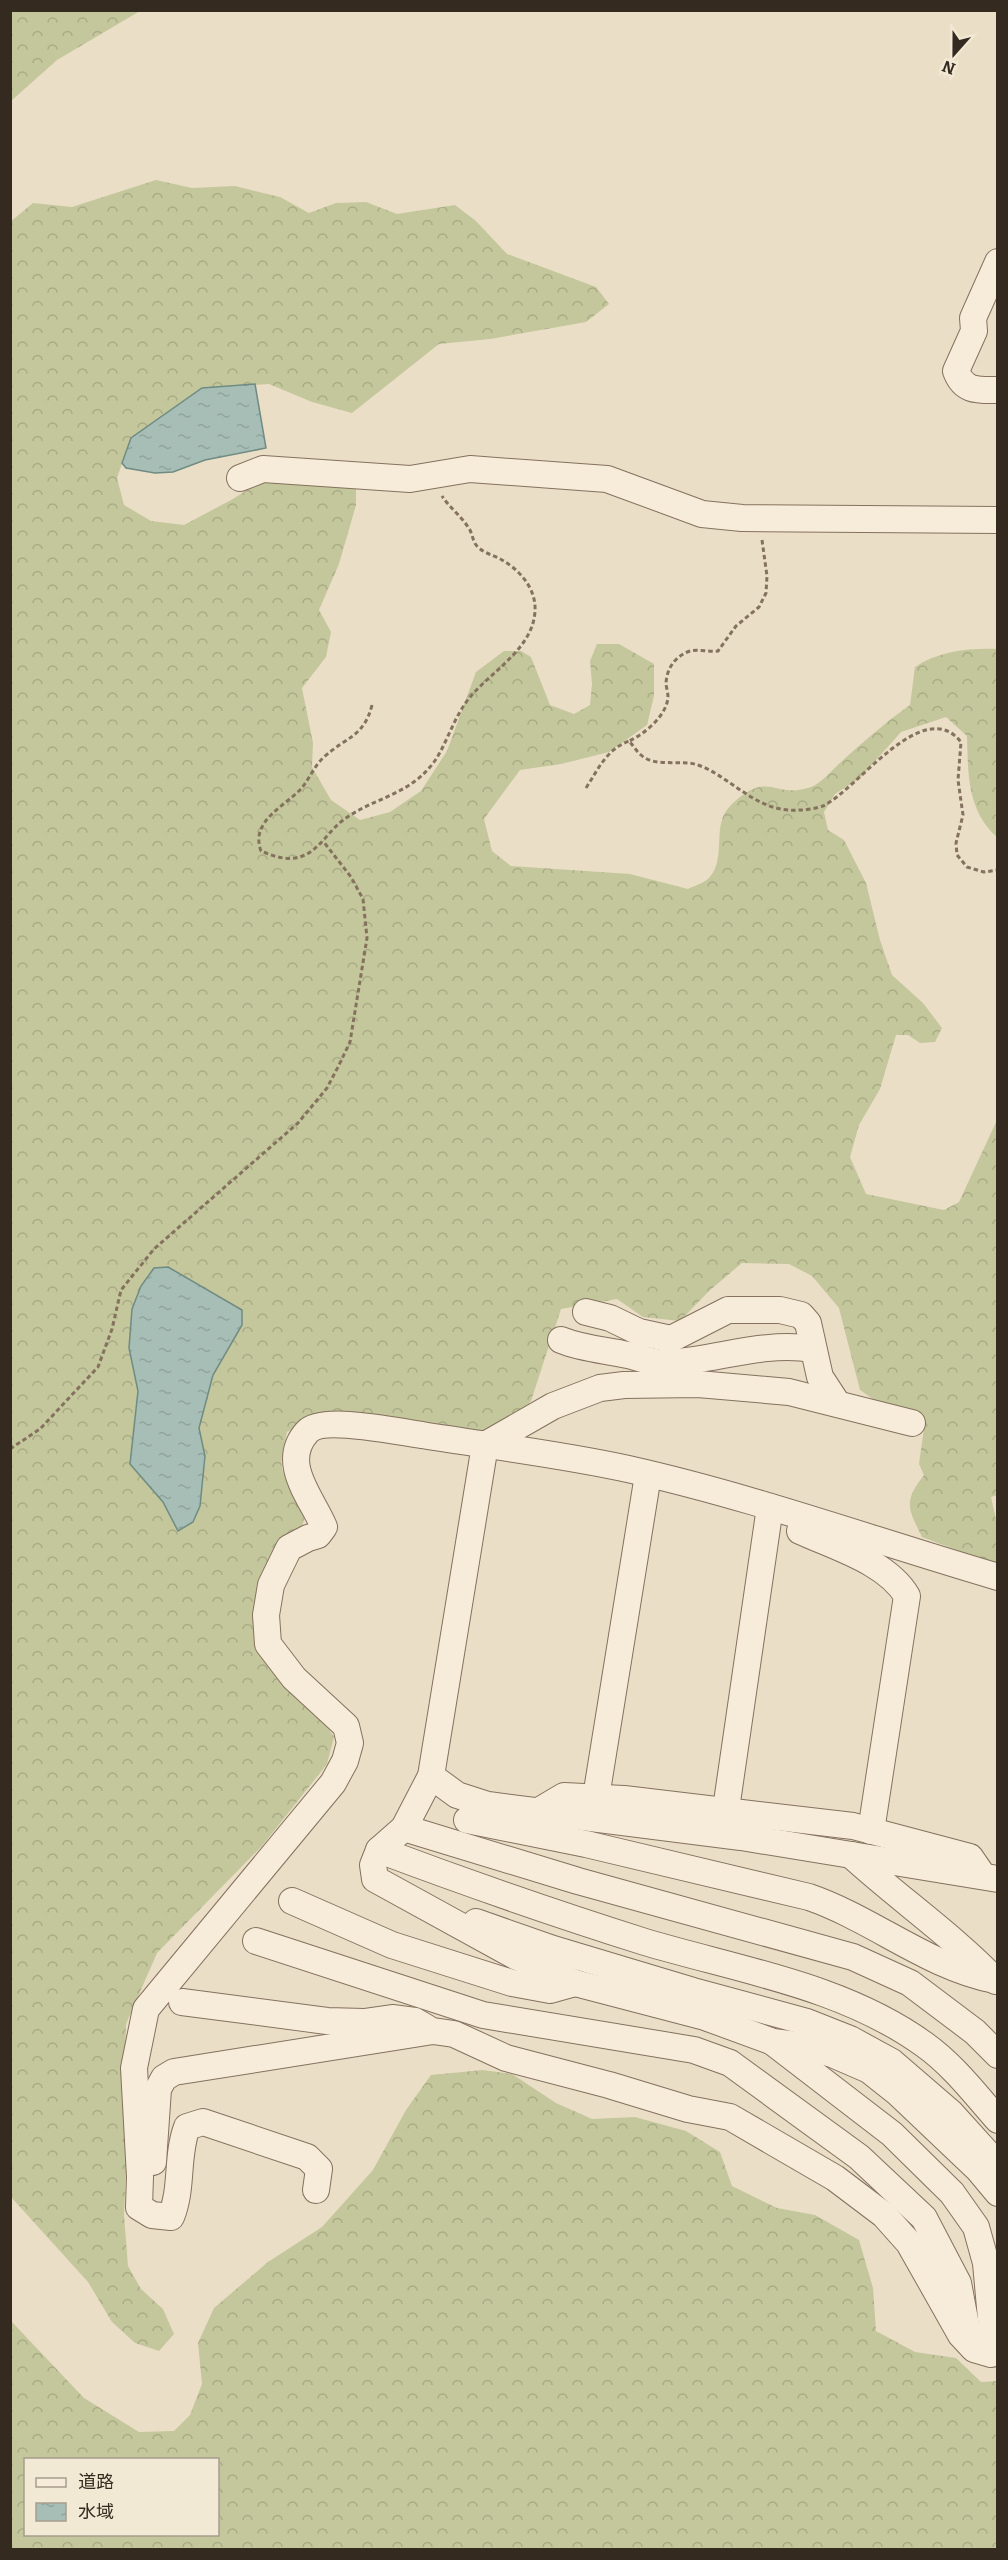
<svg xmlns="http://www.w3.org/2000/svg" width="1008" height="2560" font-family="Bitter,'Noto Sans JP',serif">
<style>
.forest{fill:url(#forest-crowns);fill-rule:evenodd}
.water{fill:url(#water-ripples);stroke:#6f8c83;stroke-width:1.5}
.lines{fill:none;stroke-linecap:round;stroke-linejoin:round}
.minor-casing{stroke:#84715e;stroke-width:28}
.path{stroke:#84715e;stroke-width:3;stroke-dasharray:4.5 3;stroke-linecap:butt}
.minor{stroke:#f6ecd9;stroke-width:26}
</style>
<defs>
<pattern id="forest-crowns" width="20" height="18" patternUnits="userSpaceOnUse" patternTransform="scale(1.5)"><rect width="20" height="18" fill="#c4c79b"/><path d="M2 6a3 3 0 1 1 6 0M12 15a3 3 0 1 1 6 0" fill="none" stroke="#a9ab85"/></pattern>
<pattern id="water-ripples" width="26" height="14" patternUnits="userSpaceOnUse" patternTransform="scale(1.5)"><rect width="26" height="14" fill="#a7beb7"/><path d="M2 4q2-2 4 0t4 0M15 11q2-2 4 0t4 0" fill="none" stroke="#90a39d"/></pattern>
</defs>
<rect width="100%" height="100%" fill="#eadec6"/>
<g class="forest">
<path d="M11,10h129v1l-83,49 -46,41z"/>
<path d="M156,180l36,8 43,-2 45,11 29,16 27,-10 30,-1 31,12 58,-9 21,16 31,33 89,33 13,17 -23,18 -96,17 -51,5 -87,69 -40,-11 -43,-18 -67,4 -71,50 -14,40 7,27 27,16 33,4 49,-26 47,-30 76,8v28l-17,59 -20,46 12,22 -5,25 -24,31 11,55 -1,24 19,33 29,20 30,-8 31,-21 26,-40 29,-79 28,-21h17l10,6 19,48 24,9 16,-9 2,-21 -2,-23 7,-17h22l35,20v32l-7,29 -38,27 -48,12 -41,6 -36,49 8,32 19,15 119,8 58,15c6,-3 16,-6 21,-11 19,-21 1,-53 22,-73 39,-37 42,-5 80,-18 11,-4 22,-18 31,-26 22,-20 44,-39 68,-56l5,-38c24,-16 54,-19 82,-18v188c-30,-26 -29,-64 -30,-101l-21,-19 -45,15 -41,46 -25,16 -11,18 4,18 16,10 22,43 14,57 12,35 31,28 19,25 -7,14 -15,1 -12,-8h-12l-16,54 -21,36 -9,32 16,37 78,16 15,-8 38,-82 1,375 -7,2 6,27v41l-75,-28c-14,-29 -19,-35 2,-62l-5,-11 5,-36 -15,-13 -26,-9 -23,-16 -21,-82 -27,-32 -23,-12 -47,-1 -33,28 -29,30 -37,-4 -26,-18 -56,10 -30,92 -18,22 -41,11 -149,-19 -36,17c-2,10 -7,26 -5,36 3,16 22,27 22,45 1,29 -23,38 -37,59 -15,22 -20,60 -5,82 21,30 53,50 72,83l-7,27 -65,82 -105,107 -31,71 -2,87 3,40 -3,64 4,51 13,23 22,20 11,25 -15,17 -24,-8 -23,-21 -24,-40 -77,-85 -1,-1975 23,-19 39,4z"/>
<path d="M483,2070l29,4 44,29 36,16 43,-2 51,14 34,21 12,34 45,22 38,7 44,25 14,48 3,43 39,21 41,6 25,24 16,-1v168h-986v-228l73,77 55,34 35,-1 16,-16 12,-31 -4,-41 16,-35 54,-46 54,-35 51,-57 33,-60 25,-35zM26,2460h192v74h-192z"/>
</g>
<g class="water">
<path d="M255,384l11,64 -61,12 -32,12 -18,1 -29,-5 -4,-5 9,-25 71,-50z"/>
<path d="M168,1267l74,43v15l-29,50 -14,53 6,28 -5,50 -7,16 -15,9 -15,-29 -33,-38 8,-73 -9,-43 3,-39 9,-23 13,-18z"/>
</g>
<g class="lines">
<g class="minor-casing">
<g id="minor">
<path d="M998,262l-25,56 1,13 -18,40c8,21 22,19 42,19"/>
<path d="M240,478l23,-9 147,10 60,-10 137,10 95,35 40,4 256,2"/>
<path d="M586,1312l24,6 29,14 32,7 57,-29h52l21,5 7,8 12,54 17,26"/>
<path d="M561,1340c22,9 45,10 67,15 14,3 25,9 40,8 50,-3 94,-22 145,-14"/>
<path d="M485,1445l-54,331 -27,52 -25,22 -6,15 2,14 142,78 58,26 130,34 68,25 32,4 27,8 37,16 29,23 80,76 20,24"/>
<path d="M485,1445l68,-39 47,-18 24,-3 74,-1 91,8 123,31"/>
<path d="M800,1531c35,16 87,31 107,65l-36,235"/>
<path d="M431,1776l26,19 31,10 253,32 257,42"/>
<path d="M596,1797l52,-322"/>
<path d="M726,1809l44,-302"/>
<path d="M537,1812l27,-16 60,3 229,27 117,31 13,19"/>
<path d="M467,1820l119,24 223,53c64,22 119,70 186,83"/>
<path d="M404,1828l174,53 275,76 57,26 65,49 23,23"/>
<path d="M379,1850c88,33 177,64 266,92 94,28 199,44 280,103 28,20 50,49 73,75"/>
<path d="M851,1855c47,43 101,80 145,126"/>
<path d="M292,1901l100,44 120,38 38,7 25,-7"/>
<path d="M476,1922l77,27 140,42 114,31 43,17 42,23 58,50 48,53"/>
<path d="M256,1941l227,74 211,35 36,13 129,94 65,61 34,65 10,53"/>
<path d="M182,2002l145,19 37,1 28,-4 23,3 12,7"/>
<path d="M775,2044l117,90 60,59 24,34 10,36 8,89"/>
<path d="M153,2162l5,-73 6,-11 10,-6 259,-41 21,3 52,24 103,27 79,24 42,8 105,61 49,37 25,28 52,92 13,14 17,5 7,-4"/>
<path d="M316,2190l3,-21 -12,-12 -104,-35 -16,5c-11,29 -4,61 -16,90l-19,-2 -13,-8 1,-30 -6,-109 12,-59 187,-226 12,-22 5,-18 -4,-17 -52,-48 -26,-34 -2,-29 5,-30 18,-37 19,-10 10,-3 6,-8c-12,-29 -45,-64 -17,-95 15,-17 92,0 115,3 68,11 138,19 206,34 125,28 247,72 370,108"/>
</g>
</g>
<g class="path">
<path d="M762,540l5,36 -1,17 -7,14 -23,19 -18,25c-8,1 -20,-2 -28,0 -14,5 -23,16 -24,32 0,4 2,9 2,14 -1,18 -23,37 -39,44 4,4 7,10 12,14 14,13 40,4 57,10 34,12 59,49 102,45 7,0 17,-2 23,-4 34,-16 100,-112 138,-64l-3,38 5,35 -7,28 1,12 10,12 17,5 14,-2"/>
<path d="M372,705c-8,32 -26,32 -48,52 -10,9 -15,23 -24,33 -17,17 -50,32 -39,61 14,6 29,11 44,4 15,-7 24,-24 37,-34 28,-22 64,-25 88,-54 16,-18 22,-49 41,-71 22,-26 66,-50 64,-90 -1,-20 -17,-37 -33,-46 -8,-5 -17,-6 -24,-13 -6,-5 -5,-14 -10,-20 -7,-11 -19,-20 -26,-31"/>
<path d="M586,788c13,-20 20,-38 43,-47"/>
<path d="M10,1449l30,-20 58,-62 14,-38 9,-39 33,-41 144,-126 29,-35 12,-23 11,-23 17,-104 -4,-39 -12,-22 -28,-36"/>
</g>
<use href="#minor" class="minor"/>
</g>
<rect width="1008" height="2560" fill="none" stroke="#352a20" stroke-width="24"/>
<rect x="24" y="2458" width="195" height="78" fill="#f2e9d5" stroke="#a69d8d" stroke-width="1.5"/>
<rect x="36" y="2478" width="30" height="9" fill="#f6ecd9" stroke="#a69d8d" stroke-width="1.5"/>
<text x="78" y="2488" font-size="18" fill="#352a20">道路</text>
<rect x="36" y="2503" width="30" height="18" fill="url(#water-ripples)" stroke="#a69d8d" stroke-width="1.5"/>
<text x="78" y="2518" font-size="18" fill="#352a20">水域</text>
<g transform="translate(954 54) rotate(201)" stroke="#f2e9d5" stroke-width="4.5" paint-order="stroke">
<path d="M0-4.5L10 22L0 15L-10 22Z" fill="#352a20"/>
<text y="-9" font-size="16" font-weight="bold" text-anchor="middle" fill="#352a20">N</text>
</g>
</svg>
